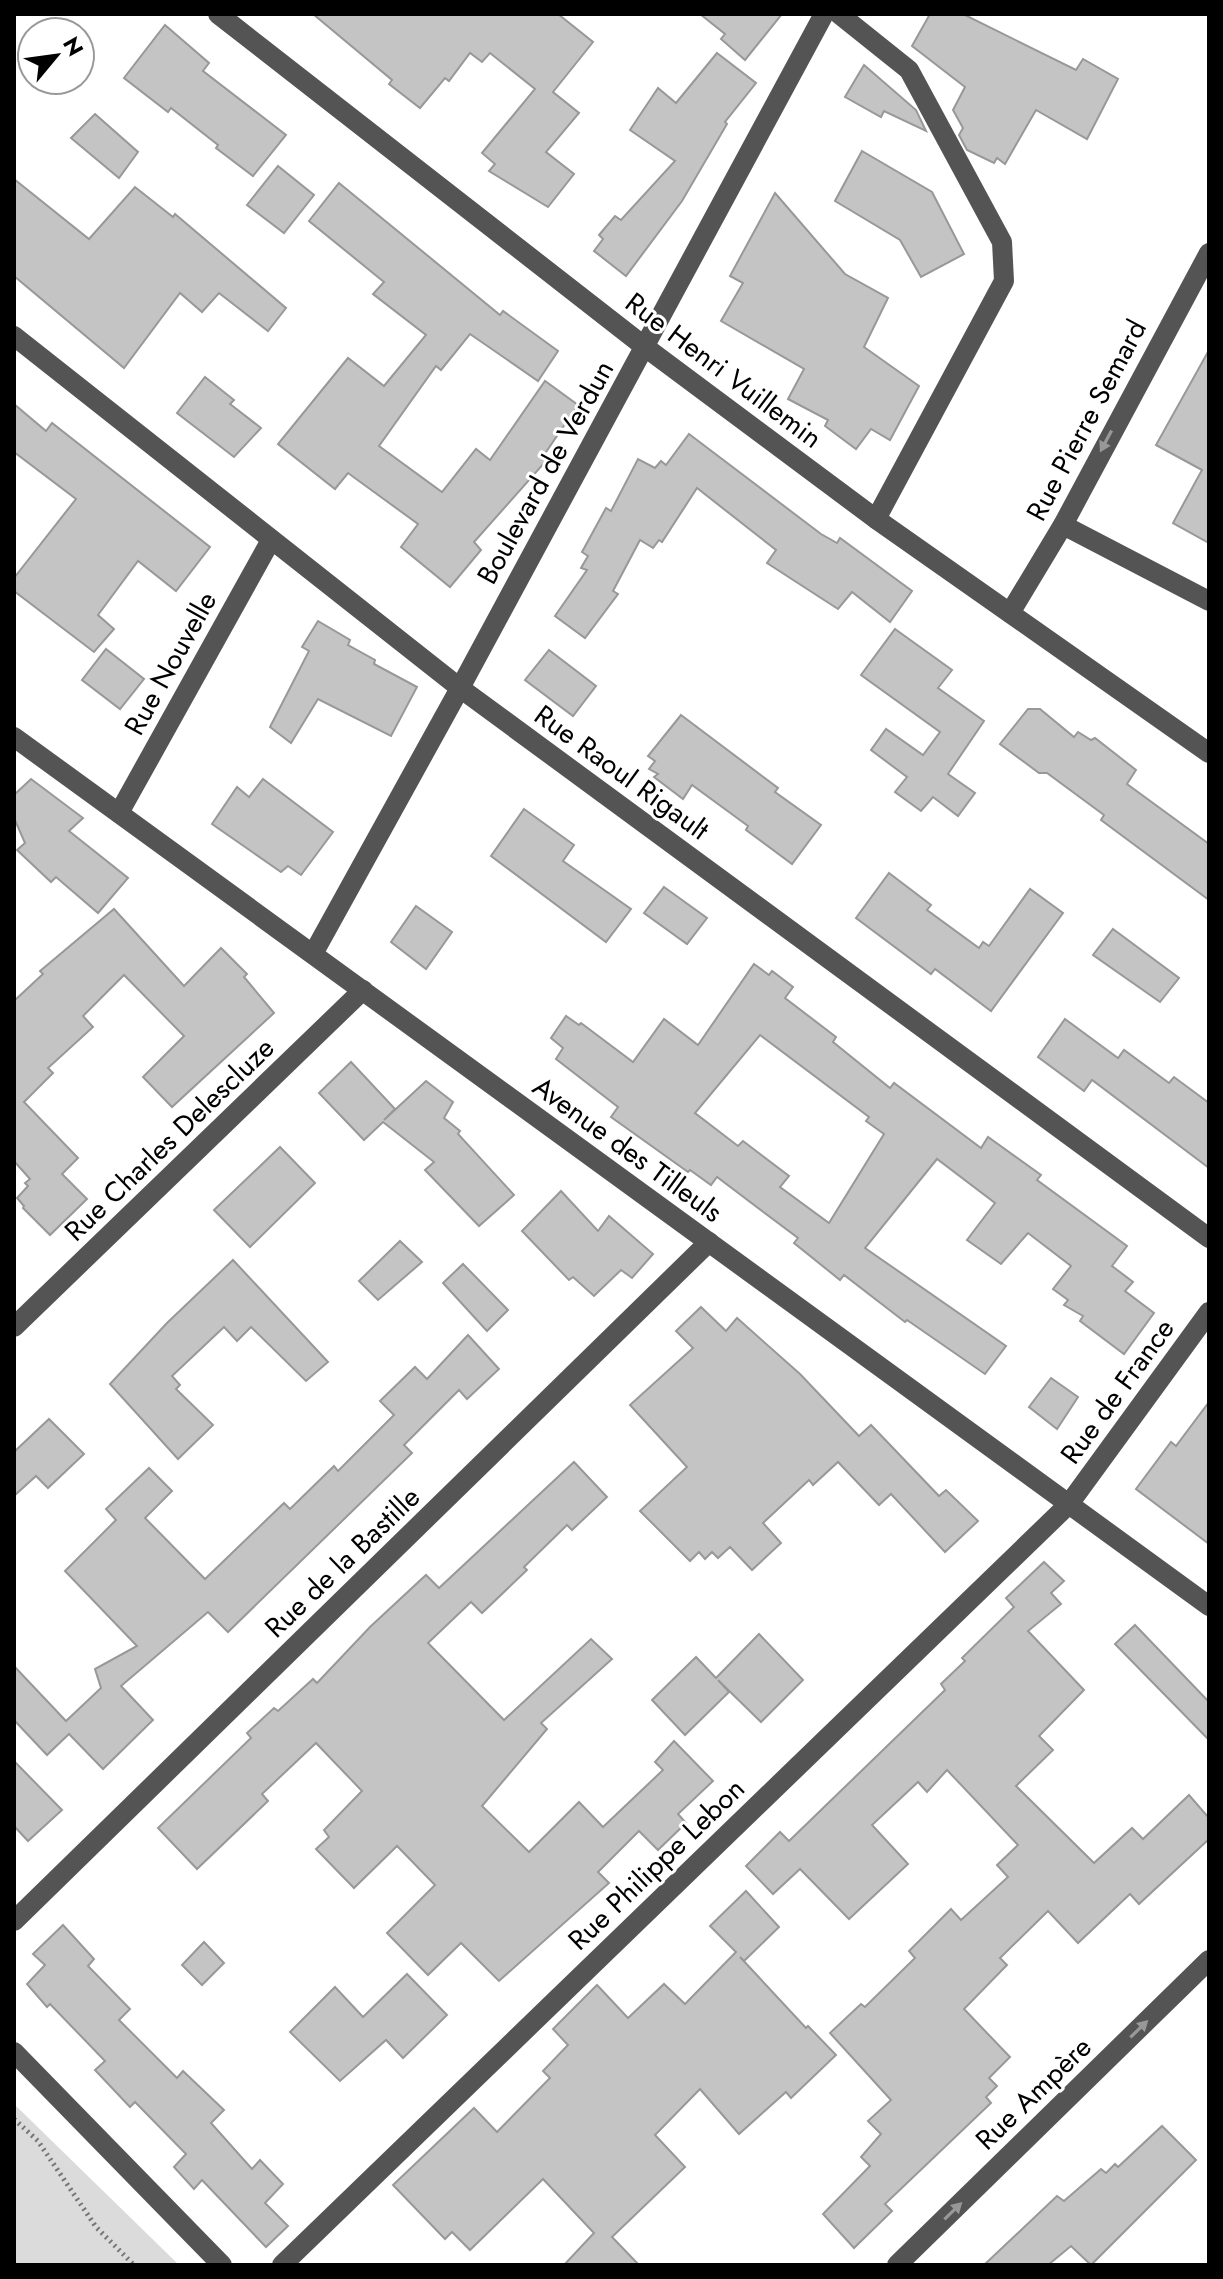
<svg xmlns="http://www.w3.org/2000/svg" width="1223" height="2279" font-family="Jost,sans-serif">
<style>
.green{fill:#dbdbdb}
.building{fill:#c4c4c4;stroke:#989898;stroke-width:2;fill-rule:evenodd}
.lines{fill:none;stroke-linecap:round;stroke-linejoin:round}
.path{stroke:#767676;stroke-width:5;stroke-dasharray:2 4;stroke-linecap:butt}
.minor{stroke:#545454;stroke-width:20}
.oneway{fill:#989898}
.labels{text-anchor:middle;stroke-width:6;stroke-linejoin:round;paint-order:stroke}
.street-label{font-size:28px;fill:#000;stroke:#fff}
</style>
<rect width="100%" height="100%" fill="#fff"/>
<path class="green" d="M14,2104l165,161h-165z"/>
<g class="building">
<path d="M313,14h245l35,28 -40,50 26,21 -33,39 28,22 -26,33 -59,-36 6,-7 -13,-11 53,-64 -45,-36 -8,9 -12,-9 -21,28 -4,-3 -25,30 -31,-24 3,-4z"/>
<path d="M700,14h82l-37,46 -24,-21 4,-5z"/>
<path d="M930,14h33l113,56 7,-11 35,20 -31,60 -51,-29 -31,54 -8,-6 -3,5 -27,-13 -8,-15 4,-7 -10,-18 12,-23 -53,-41z"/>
<path d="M165,25l44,38 -6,8 83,64 -33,41 -37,-28 2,-3 -47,-37 -3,4 -44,-34z"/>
<path d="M717,53l39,30 -31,39 2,2 -45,77 -56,75 -32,-25 9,-12 -4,-4 16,-19 6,4 54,-59 -45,-31 28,-42 18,15z"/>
<path d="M864,65l52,45 10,21 -42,-20 -3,6 -36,-20z"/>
<path d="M95,114l43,38 -19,26 -48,-40z"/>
<path d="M862,151l70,41 32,62 -43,23 -21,-37 -65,-39z"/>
<path d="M278,166l36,29 -30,38 -37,-28z"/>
<path d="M14,179l75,60 46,-52 38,30 2,-3 111,94 -18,23 -49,-38 -17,19 -22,-19 -56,75 -110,-92z"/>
<path d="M339,183l161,132 3,-4 55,40 -20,30 -68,-47 -29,36 -5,-4 -57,80 63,46 34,-43 14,11 55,-79 33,24 -36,53 4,3 -72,81 7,8 -31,37 -49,-40 17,-23 -70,-51 -13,16 -57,-45 70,-86 36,28 42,-51 -53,-41 11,-12 -75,-61z"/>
<path d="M775,193l70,81 43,24 -24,49 55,39 -29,54 -19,-11 -15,20 -31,-23 3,-6 -40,-21 16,-30 -83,-48 22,-38 -13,-7z"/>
<path d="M1209,350v193l-36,-20 29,-53 -46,-25z"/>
<path d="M205,377l29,23 -4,4 31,24 -27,29 -57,-44z"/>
<path d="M14,404l32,27 6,-8 158,124 -34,44 -38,-30 -40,54 16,14 -20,23 -80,-61v-13l62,-79 -62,-47z"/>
<path d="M689,434l132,100 16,9 3,-5 72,53 -22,31 -38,-30 -14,17 -71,-46 9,-13 -79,-62 -35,54 -3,-2 -6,8 -13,-8 -27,51 5,3 -33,44 -30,-22 32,-46 -6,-2 7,-12 -6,-4 24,-44 5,3 27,-52 17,9 6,-7 5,4z"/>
<path d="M318,621l32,19 -2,5 27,15 -1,4 43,23 -26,49 -73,-37 -27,44 -21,-16 39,-76 -7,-4z"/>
<path d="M895,629l57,41 -14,18 46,33 -36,53 27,19 -17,23 -25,-19 -12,14 -26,-19 12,-15 -36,-27 15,-21 37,26 17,-23 -79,-57z"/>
<path d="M106,649l38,30 -24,30 -38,-29z"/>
<path d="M549,650l47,36 -23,30 -48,-36z"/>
<path d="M1028,709h12l34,28 4,-5 13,8 4,-2 41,32 -9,14 82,60v56l-108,-80 3,-5 -57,-42h-8l-39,-29z"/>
<path d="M681,715l97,73 -3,4 46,33 -29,39 -46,-34 2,-4 -56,-41 -9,14 -29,-22 4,-3 -9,-5 6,-8 -7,-5z"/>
<path d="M31,779l52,39 -14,13 59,47 -30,35 -42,-36 -5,5 -34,-32 8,-7 -11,-25v-23z"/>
<path d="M263,779l70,53 -32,43 -13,-9 -7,6 -69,-48 25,-37 12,10z"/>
<path d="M524,809l50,36 -11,16 68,48 -25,33 -115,-86z"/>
<path d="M889,873l42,32 -4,5 52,38 4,-6 6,4 41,-57 33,24 -72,98 -56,-42 -4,5 -75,-56z"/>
<path d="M664,887l43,31 -20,26 -43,-31z"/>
<path d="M416,906l36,26 -26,37 -35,-27z"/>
<path d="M114,909l70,77 37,-38 26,26 -3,3 30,36 -102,94 -29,-30 41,-41 -60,-61 -41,41 10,11 -45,41 5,5 -29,29 54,56 -16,16 25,25 -37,36 -27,-27 1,-2 -7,-8 11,-12 -3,-3 5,-4 -16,-18v-160l29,-27 -3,-3z"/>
<path d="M1113,929l66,49 -19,24 -67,-47z"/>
<path d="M754,964l15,11 3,-4 21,16 -8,11 51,39 -3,5 57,46 4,-5 87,65 7,-11 53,38 -4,5 90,66 -15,20 21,16 -8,9 29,22 -30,41 -44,-33 3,-5 -19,-11 4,-5 -15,-11 18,-23 -43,-33 -27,31 -34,-24 28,-37 -58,-44 -72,89 141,98 -21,28 -78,-54 -2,2 -61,-47 -4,5 -46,-37 4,-5 -81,-61 -6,8 -21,-15 -2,2 -77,-55 7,-10 -62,-48 7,-11 -12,-10 15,-22 13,9 2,-2 52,39 31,-43 34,26zM760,1035l109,82 -3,4 18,13 -55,89 -49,-36 9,-11 -46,-35 -5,5 -43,-33z"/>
<path d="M1065,1019l53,39 6,-8 45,33 5,-6 35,26v65l-117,-88 -8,11 -46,-34z"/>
<path d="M351,1062l44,47 -11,11 42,-39 27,21 -9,16 16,13 -2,3 56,61 -35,31 -54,-56 9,-8 -51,-40 -19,18 -45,-47z"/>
<path d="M280,1147l35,36 -65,64 -36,-37z"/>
<path d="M561,1191l37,40 11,-15 44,38 -21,24 -11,-8 -27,26 -21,-19 -4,3 -47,-49z"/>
<path d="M400,1241l22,21 -44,38 -19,-19z"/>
<path d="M233,1260l95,102 -22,19 -55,-54 -14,14 -13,-14 -52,49 8,9 -4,4 37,36 -35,34 -68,-75 57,-61z"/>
<path d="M463,1264l45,46 -21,21 -44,-48z"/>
<path d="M701,1307l25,24 11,-13 63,56 59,62 12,-11 68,71 7,-6 32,31 -33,31 -54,-58 -12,11 -41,-43 -25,23 -4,-5 -46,43 18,20 -29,27 -22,-23 -12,11 -6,-6 -7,7 -6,-7 -9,9 -50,-50 47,-44 -57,-62 63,-57 -17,-17z"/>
<path d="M468,1335l31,34 -32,30 -8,-9 -55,55 8,8 -184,179 -20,-20 -87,74 32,34 -50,49 -34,-35 -22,21 -33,-35v-54l52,55 35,-33 -6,-19 42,-23 -72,-75 51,-51 -10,-11 43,-41 23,23 -27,27 60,61 79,-76 6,6 44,-43 4,5 56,-56 -14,-14 35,-34 12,12z"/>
<path d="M1051,1378l27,19 -21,32 -28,-22z"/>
<path d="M1209,1402v142l-73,-55 35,-47 5,4z"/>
<path d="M49,1419l35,35 -36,34 -12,-12 -22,20v-44z"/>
<path d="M574,1462l33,35 -35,33 -5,-5 -43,42 3,3 -45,43 -11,-11 -43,41 76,77 87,-81 21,20 -71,64 6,6 -65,77 47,46 50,-50 24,25 60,-57 -8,-8 19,-21 39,40 -35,33 8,9 -28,27 -19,-19 -41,41 11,11 -110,98 -38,-38 -33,32 -41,-42 48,-48 -38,-39 -43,42 -38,-39 13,-12 -5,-7 38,-39 -46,-48 -54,51 6,7 -71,68 -39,-41 93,-90 -4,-5 27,-25 4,3 35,-32 4,4 53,-56 56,-52 13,13z"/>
<path d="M1044,1562l20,19 -13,12 10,11 -33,27 56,59 -45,46 14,14 -37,36 78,77 38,-35 11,11 46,-44 20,23v21l-70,65 -9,-10 -52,49 -30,-32 -48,47 7,7 -43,44 46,48 -21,21 8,8 -11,11 5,6 -106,101 7,7 -38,37 -31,-34 47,-48 -9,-9 20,-23 -13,-13 23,-21 -61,-67 31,-29 4,3 50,-49 -6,-7 42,-42 10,11 47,-43 -11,-12 21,-20 -71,-75 -20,22 -9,-10 -46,43 36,39 -59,55 -49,-50 -27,25 -27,-28 34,-34 9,9 156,-151 -4,-6 24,-23 -3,-3 52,-51 -8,-9z"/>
<path d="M1135,1625l74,77v38l-94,-96z"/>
<path d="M759,1634l44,46 -42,42 -43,-42 11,12 -44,43 -33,-35 44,-43 20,21z"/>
<path d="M14,1761l48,49 -34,31 -14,-15z"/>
<path d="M746,1891l33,36 -35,34 -4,-4 66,71 2,-2 28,29 -45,43 -5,-6 -47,42 -39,-45 -45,46 30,32 -73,70 27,28h-75l30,-32 -51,-54 -73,71 -18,-18 -7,7 -52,-54 81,-77 23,24 53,-54 -7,-7 25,-26 -15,-16 44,-44 31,33 36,-34 21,20 51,-52 -26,-26z"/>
<path d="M63,1925l31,34 -6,7 42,43 -11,11 58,58 6,-7 41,39 -13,13 41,46 8,-9 23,24 -18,19 23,23 -22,21 -64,-67 -8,9 -20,-22 12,-13 -51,-52 -5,5 -35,-37 10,-9 -55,-57 -3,3 -20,-23 18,-19 -12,-11z"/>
<path d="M204,1942l20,21 -22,22 -20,-20z"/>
<path d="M407,1974l40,41 -44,43 -17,-18 -46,41 -50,-49 45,-45 28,30z"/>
<path d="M1162,2126l34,34 -105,105 -20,-19 -23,19h-64l73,-69 7,5 37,-32 5,4 9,-9 3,3z"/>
</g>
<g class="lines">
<path class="path" d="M14,2119l24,22 58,86 38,38"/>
<g class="minor">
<path d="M218,14l427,333 231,172 333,234"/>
<path d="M839,14l70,56 93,172 2,39 -128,238"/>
<path d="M14,336l446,352 749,550"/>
<path d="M1063,525l146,76"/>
<path d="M1010,613l53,-88 146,-272"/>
<path d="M14,737l1195,869"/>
<path d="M119,813l152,-273"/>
<path d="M313,954l147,-266 364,-674"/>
<path d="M14,1327l349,-337"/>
<path d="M14,1921l695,-679"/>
<path d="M14,2052l208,213"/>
<path d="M282,2265l787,-761 140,-192"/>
<path d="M897,2265l312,-305"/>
</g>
</g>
<defs><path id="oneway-solid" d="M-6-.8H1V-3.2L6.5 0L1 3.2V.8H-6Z" transform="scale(2)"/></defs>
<g class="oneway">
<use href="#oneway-solid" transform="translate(1106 441) rotate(118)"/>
<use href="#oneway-solid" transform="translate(1139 2029) rotate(-44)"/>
<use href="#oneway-solid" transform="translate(953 2211) rotate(-44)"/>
</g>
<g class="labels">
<g class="street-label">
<text transform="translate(724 370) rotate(37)" y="10">Rue Henri Vuillemin</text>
<text transform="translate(1086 420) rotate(-62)" y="10">Rue Pierre Semard</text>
<text transform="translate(545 472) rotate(-61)" y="10">Boulevard de Verdun</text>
<text transform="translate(170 663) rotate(-61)" y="10">Rue Nouvelle</text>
<text transform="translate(622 772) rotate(36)" y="10">Rue Raoul Rigault</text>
<text transform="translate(169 1139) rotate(-44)" y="10">Rue Charles Delescluze</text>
<text transform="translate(628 1149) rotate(36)" y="10">Avenue des Tilleuls</text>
<text transform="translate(1117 1391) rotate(-54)" y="10">Rue de France</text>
<text transform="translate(342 1562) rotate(-44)" y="10">Rue de la Bastille</text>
<text transform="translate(656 1864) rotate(-44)" y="10">Rue Philippe Lebon</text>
<text transform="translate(1033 2093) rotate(-44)" y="10">Rue Ampère</text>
</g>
</g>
<rect width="1223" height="2279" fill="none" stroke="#000000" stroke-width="32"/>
<g transform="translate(56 56) rotate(61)"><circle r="38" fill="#ffffff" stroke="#999999" stroke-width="2"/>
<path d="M0-6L14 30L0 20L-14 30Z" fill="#000000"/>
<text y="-12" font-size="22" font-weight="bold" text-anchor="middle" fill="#000000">N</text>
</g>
</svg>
